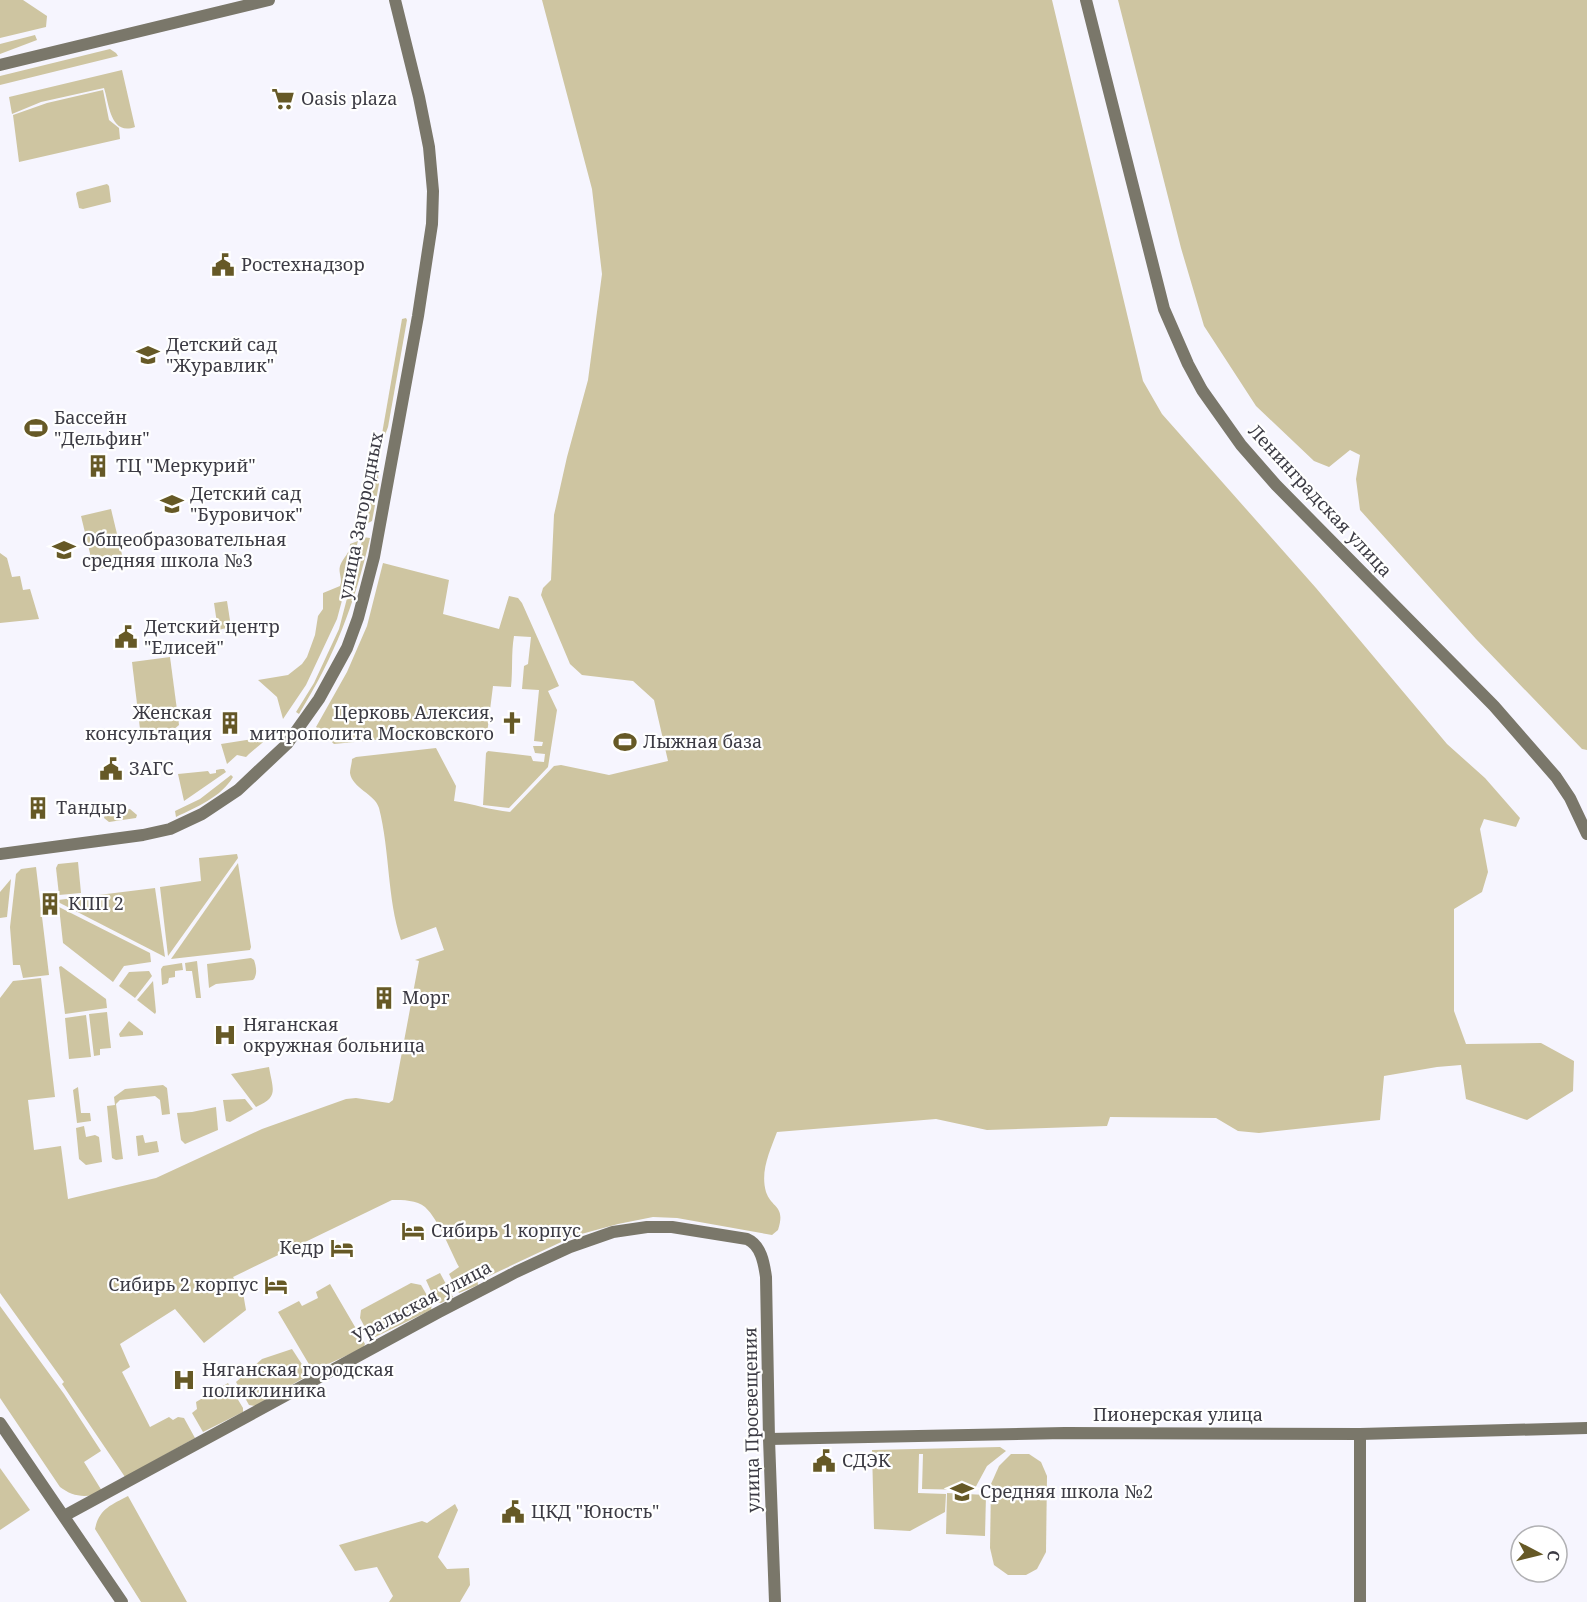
<svg xmlns="http://www.w3.org/2000/svg" width="1587" height="1602" font-family="'Noto Serif',serif">
<style>
.green{fill:#cec5a1}
.lines{fill:none;stroke-linecap:round;stroke-linejoin:round}
.secondary{stroke:#7a776a;stroke-width:12}
.labels{text-anchor:middle;stroke-width:4.5;stroke-linejoin:round;paint-order:stroke}
.poi-label{font-size:18px;fill:#3c3b44;stroke:#fff;text-anchor:start}
.street-label{font-size:18px;fill:#3c3b44;stroke:#fff}
</style>
<rect width="100%" height="100%" fill="#f6f5fe"/>
<g class="green">
<path d="M0,0h23l24,16 -1,11 -46,11z"/>
<path d="M542,0h510l91,381 19,33 154,174 131,156 38,34 35,40 -4,9 -32,-8 -4,10 8,43 -6,20 -28,17v102l12,33 75,-1 33,18 -1,30 -46,29 -61,-21 -5,-34 -24,2 -53,9 -4,44 -121,13 -21,-2 -22,-13 -106,-1 -3,9 -120,4 -51,-11 -159,13c-7,19 -17,39 -11,60 6,17 20,13 12,38l-6,5 -95,-17 -24,-1 -35,7 -44,12 -87,41h-10l1,8 -19,8 -10,-19 10,-7c-9,-17 -20,-47 -34,-60 -8,-7 -22,-7 -33,-7l-159,77 10,16 3,17 -42,33 -29,-34 -55,35 10,23 -8,5 28,55 19,-10 4,3 5,-3 6,1 11,20 -70,39 -63,-93 2,-2 -64,-89v-295l13,-17 28,-3 14,119 -27,3 6,50 27,-4 7,53 88,-21 106,-49 84,-30 10,-1 33,5 4,-3 26,-139 -4,-1 29,-10 -8,-23 -35,13c-14,-42 -11,-89 -22,-132 -4,-14 -27,-20 -29,-35 0,-4 2,-10 2,-14l4,-2 80,-9 20,38 -2,15c20,3 36,9 56,11l44,-46 7,-1 48,10 59,-14 -14,-61 -21,-19 -51,-6 -12,-11 -29,-69 2,-7 8,-8 3,-65 13,-58 21,-77 14,-106 -10,-85z"/>
<path d="M1118,0h469v750l-5,-1 -106,-110 -116,-129 -4,-31 4,-24 -10,-5 -21,17 -15,-6 -58,-55 -52,-80 -23,-78z"/>
<path d="M35,35l2,5 -37,14v-10z"/>
<path d="M110,49l6,4 2,3 -118,29v-9z"/>
<path d="M122,70l13,57c-25,9 -26,-24 -31,-39l-63,14 -29,12 -3,-17z"/>
<path d="M103,90l6,30 10,8 1,11 -101,23 -6,-47 34,-12z"/>
<path d="M107,184l2,2 2,16 -28,7 -4,-1 -3,-14 1,-2z"/>
<path d="M406,318l1,2 -19,107 -9,24 23,-132z"/>
<path d="M377,466l2,18 -7,37 -6,3z"/>
<path d="M111,509l13,54 -30,7 -13,-54z"/>
<path d="M363,537l7,1c-16,68 -35,117 -71,176l-3,-2 18,-29 25,-54z"/>
<path d="M358,541l-21,78 -31,66 -23,34 -6,-22 -19,-17 30,-5 14,-11 5,-7 8,-22 3,-19 5,-7v-16l17,-7c3,-7 -2,-13 0,-20 3,-9 10,-12 10,-22z"/>
<path d="M0,553l7,5 5,19 8,-1 3,14 7,-1 9,30 -39,4z"/>
<path d="M383,563l66,17 -6,34 56,15 10,-33 9,2 4,5 37,83 -11,5 9,19 -9,57 -39,41 -26,-3 3,-52 2,-2 43,5 2,5 11,1 1,-8 -10,-1 -2,-7h9l1,-4 -9,-1 5,-51 -17,-1 2,-23 4,-2 3,-27 -17,-1c-3,18 -1,33 -3,51l-18,-1 -6,48 -5,4 -36,-5 -112,11 -18,-17 31,-55 20,-46z"/>
<path d="M227,601l4,26 -13,3 -4,-27z"/>
<path d="M170,657l9,68 -6,5 -30,2 -3,-3 -8,-67z"/>
<path d="M265,737l3,1 -19,16 -3,3 -9,-2 -10,9 -6,-20z"/>
<path d="M221,769h3l2,3 -42,29 -6,-27 30,-3 2,3 6,-1v-3z"/>
<path d="M231,775l2,2c-12,20 -36,30 -57,40l-1,-6 25,-12z"/>
<path d="M130,809l7,6 -1,3 -27,4 -5,-4 1,-4z"/>
<path d="M237,854l1,4 -70,98 -8,-69 41,-6 -2,-23z"/>
<path d="M78,862l3,31 -22,2 -3,-27 2,-4z"/>
<path d="M238,863l13,84 -1,3 -79,9z"/>
<path d="M36,867l13,108 -26,3 -3,-13h-7l-3,-38 6,-53 5,-5z"/>
<path d="M11,879l-4,38 -7,1v-26z"/>
<path d="M155,888l10,69 -107,-55v-2z"/>
<path d="M59,907l91,46 1,9 -27,4 -11,16 -50,-39z"/>
<path d="M251,958l3,2c2,6 4,15 -1,20l-37,4 -7,4 -2,-24z"/>
<path d="M197,961l4,37h-5l-4,-27h-6l-1,-8z"/>
<path d="M182,963l1,7 -8,1v6l-6,1 -1,5 -6,2 -1,-16 2,-3z"/>
<path d="M61,966l45,33 1,9 -42,6 -6,-47z"/>
<path d="M149,971l3,5 -17,22 -16,-12 10,-14z"/>
<path d="M153,981l3,31 -1,2 -18,-14z"/>
<path d="M107,1012l4,36 -11,1v6l-6,1 -5,-42z"/>
<path d="M86,1015l5,42 -22,2 -4,-41z"/>
<path d="M129,1021l14,11v3l-23,2 -1,-3z"/>
<path d="M269,1067c4,23 10,30 -13,40l-25,-33z"/>
<path d="M163,1085l4,3 3,26 -8,1 -2,-15 -5,-4 -35,4 -4,4 7,55 -7,1 -4,-2 -5,-52 8,-1 -1,-8 11,-8z"/>
<path d="M78,1087l3,26h9l1,8 -14,2 -4,-33z"/>
<path d="M245,1099l8,10 -23,13 -4,-1 -3,-21z"/>
<path d="M216,1107l2,23 -33,14 -4,-4 -4,-27 15,-1z"/>
<path d="M84,1126l2,11 9,-2 4,2 3,25 -16,3 -7,-6 -3,-31z"/>
<path d="M143,1135l2,8 12,-2 2,11 -21,4 -2,-20z"/>
<path d="M440,1273l13,24 -12,6 -5,-1 -10,-22z"/>
<path d="M411,1283l10,2 11,19 -1,6 -60,29 -11,-21 1,-8z"/>
<path d="M330,1284l35,60 -2,4 -50,23 -35,-59 21,-11 3,5 16,-8 -2,-6z"/>
<path d="M0,1306l64,88 37,57 -17,11 18,29c-14,8 -29,6 -42,-4l-60,-89z"/>
<path d="M292,1349l15,23v4l-52,30 -6,-1 -13,-23 26,-23z"/>
<path d="M228,1383l15,25v4l-40,20 -11,-19 5,-4 -1,-7z"/>
<path d="M1000,1447l6,4 -19,15 -13,24 -52,-1 1,-35h-4l-1,39 28,1 -1,18 -35,19 -36,-2 -2,-79z"/>
<path d="M1011,1454h18l12,8 6,14 -1,76 -9,17 -11,6h-18l-14,-10 -4,-17 1,-64 8,-18z"/>
<path d="M0,1468l30,42 -30,20z"/>
<path d="M947,1493l39,2 -1,41 -39,-2z"/>
<path d="M128,1496l59,106h-46l-46,-73c4,-20 16,-24 33,-33z"/>
<path d="M455,1504l3,6 -20,47 9,12 22,-1 1,17 -10,17h-71l4,-6 -16,-29 -22,4 -16,-26 83,-24 5,2z"/>
</g>
<g class="lines">
<g class="secondary">
<path d="M1086,0l78,309 24,55 14,26 39,55 35,40 218,221 62,71 14,21 17,36"/>
<path d="M0,65l269,-65"/>
<path d="M0,854l143,-19 27,-6 32,-15 36,-24 49,-46 32,-45 28,-51 11,-30 16,-61 44,-241 14,-92 1,-33 -4,-44 -10,-50 -24,-97"/>
<path d="M0,1423l122,179"/>
<path d="M1360,1434v168"/>
<path d="M769,1439l296,-6 295,1 227,-6"/>
<path d="M64,1516l375,-204 77,-40 54,-25 43,-15 34,-5h25l75,12c14,6 17,24 19,38l3,162 6,163"/>
</g>
</g>
<defs>
<g id="supermarket-bare" transform="scale(1.8)"><path d="M-6-5.5h2.5l.6 2H6L4.5 2H-2.5L-4.4-4H-6ZM-1.5 3.2a1.3 1.3 0 1 0 .1 0ZM3 3.2a1.3 1.3 0 1 0 .1 0Z" fill="#665926" stroke="#fff" stroke-width="2.5" paint-order="stroke"/></g>
<g id="civic-bare" transform="scale(1.8)"><path d="M-.6-6.5H3V-4.5H.6V-3L4-1V1h2V6H-6V1h2V-1L-.6-3ZM-1.2 2.5V6h2.4V2.5Z" fill="#665926" stroke="#fff" stroke-width="2.5" paint-order="stroke"/></g>
<g id="school-bare" transform="scale(1.8)"><path d="M0-5L7-2L0 1L-7-2ZM-4 1L0 2.5L4 1V4Q0 6-4 4Z" fill="#665926" stroke="#fff" stroke-width="2.5" paint-order="stroke"/></g>
<g id="stadium-bare" transform="scale(1.8)"><path d="M0-5a6.5 5 0 1 0 0 10a6.5 5 0 1 0 0-10ZM-3.5-1.8h7v3.6h-7Z" fill="#665926" stroke="#fff" stroke-width="2.5" paint-order="stroke"/></g>
<g id="building-bare" transform="scale(1.8)"><path d="M-4-6H4V6H1V3H-1V6H-4ZM-2.5-4.3h1.7v1.8h-1.7ZM.8-4.3h1.7v1.8H.8ZM-2.5-1h1.7V.8h-1.7ZM.8-1h1.7V.8H.8Z" fill="#665926" stroke="#fff" stroke-width="2.5" paint-order="stroke"/></g>
<g id="church-bare" transform="scale(1.8)"><path d="M-1.2-6h2.4v3.5h3.3v2.4h-3.3V6h-2.4V-.1h-3.3v-2.4h3.3Z" fill="#665926" stroke="#fff" stroke-width="2.5" paint-order="stroke"/></g>
<g id="hospital-bare" transform="scale(1.8)"><path d="M-5-5h3v3.5h4V-5h3V5h-3V1.5h-4V5h-3Z" fill="#665926" stroke="#fff" stroke-width="2.5" paint-order="stroke"/></g>
<g id="hotel-bare" transform="scale(1.8)"><path d="M-6-4.5h1.5V1H6V5H4.5V3h-9V5H-6ZM-4 0a1.8 1.8 0 1 1 3.6 0ZM.5 0V-2.5h3Q6-2.5 6 0Z" fill="#665926" stroke="#fff" stroke-width="2.5" paint-order="stroke"/></g>
</defs>
<g fill-rule="evenodd">
<use href="#supermarket-bare" x="283" y="99"/>
<use href="#civic-bare" x="223" y="265"/>
<use href="#school-bare" x="148" y="355"/>
<use href="#stadium-bare" x="36" y="428"/>
<use href="#building-bare" x="98" y="466"/>
<use href="#school-bare" x="172" y="504"/>
<use href="#school-bare" x="64" y="550"/>
<use href="#civic-bare" x="126" y="637"/>
<use href="#building-bare" x="230" y="723"/>
<use href="#church-bare" x="512" y="723"/>
<use href="#stadium-bare" x="625" y="742"/>
<use href="#civic-bare" x="111" y="769"/>
<use href="#building-bare" x="38" y="808"/>
<use href="#building-bare" x="50" y="904"/>
<use href="#building-bare" x="384" y="998"/>
<use href="#hospital-bare" x="225" y="1035"/>
<use href="#hotel-bare" x="413" y="1231"/>
<use href="#hotel-bare" x="342" y="1248"/>
<use href="#hotel-bare" x="276" y="1285"/>
<use href="#hospital-bare" x="184" y="1380"/>
<use href="#civic-bare" x="824" y="1461"/>
<use href="#school-bare" x="962" y="1492"/>
<use href="#civic-bare" x="513" y="1512"/>
</g>
<g class="labels">
<g class="poi-label">
<text x="301" y="105">Oasis plaza</text>
<text x="241" y="271">Ростехнадзор</text>
<text x="166" y="351">Детский сад<tspan x="166" dy="21">"Журавлик"</tspan></text>
<text x="54" y="424">Бассейн<tspan x="54" dy="21">"Дельфин"</tspan></text>
<text x="116" y="472">ТЦ "Меркурий"</text>
<text x="190" y="500">Детский сад<tspan x="190" dy="21">"Буровичок"</tspan></text>
<text x="82" y="546">Общеобразовательная<tspan x="82" dy="21">средняя школа №3</tspan></text>
<text x="144" y="633">Детский центр<tspan x="144" dy="21">"Елисей"</tspan></text>
<text x="212" y="719" text-anchor="end">Женская<tspan x="212" dy="21">консультация</tspan></text>
<text x="494" y="719" text-anchor="end">Церковь Алексия,<tspan x="494" dy="21">митрополита Московского</tspan></text>
<text x="643" y="748">Лыжная база</text>
<text x="129" y="775">ЗАГС</text>
<text x="56" y="814">Тандыр</text>
<text x="68" y="910">КПП 2</text>
<text x="402" y="1004">Морг</text>
<text x="243" y="1031">Няганская<tspan x="243" dy="21">окружная больница</tspan></text>
<text x="431" y="1237">Сибирь 1 корпус</text>
<text x="324" y="1254" text-anchor="end">Кедр</text>
<text x="258" y="1291" text-anchor="end">Сибирь 2 корпус</text>
<text x="202" y="1376">Няганская городская<tspan x="202" dy="21">поликлиника</tspan></text>
<text x="842" y="1467">СДЭК</text>
<text x="980" y="1498">Средняя школа №2</text>
<text x="531" y="1518">ЦКД "Юность"</text>
</g>
<g class="street-label">
<text transform="translate(1320 501) rotate(47)" y="6">Ленинградская улица</text>
<text transform="translate(361 516) rotate(-79)" y="6">улица Загородных</text>
<text transform="translate(422 1302) rotate(-28)" y="6">Уральская улица</text>
<text x="1178" y="1421">Пионерская улица</text>
<text transform="translate(752 1420) rotate(-91)" y="6">улица Просвещения</text>
</g>
</g>
<g transform="translate(1539 1554) rotate(97)"><circle r="28" fill="#ffffff" stroke="#b1b1b4" stroke-width="1.5"/>
<path d="M0-4.5L10 22L0 15L-10 22Z" fill="#665926"/>
<text y="-9" font-size="16" font-weight="bold" text-anchor="middle" fill="#3c3b44">С</text>
</g>
</svg>
